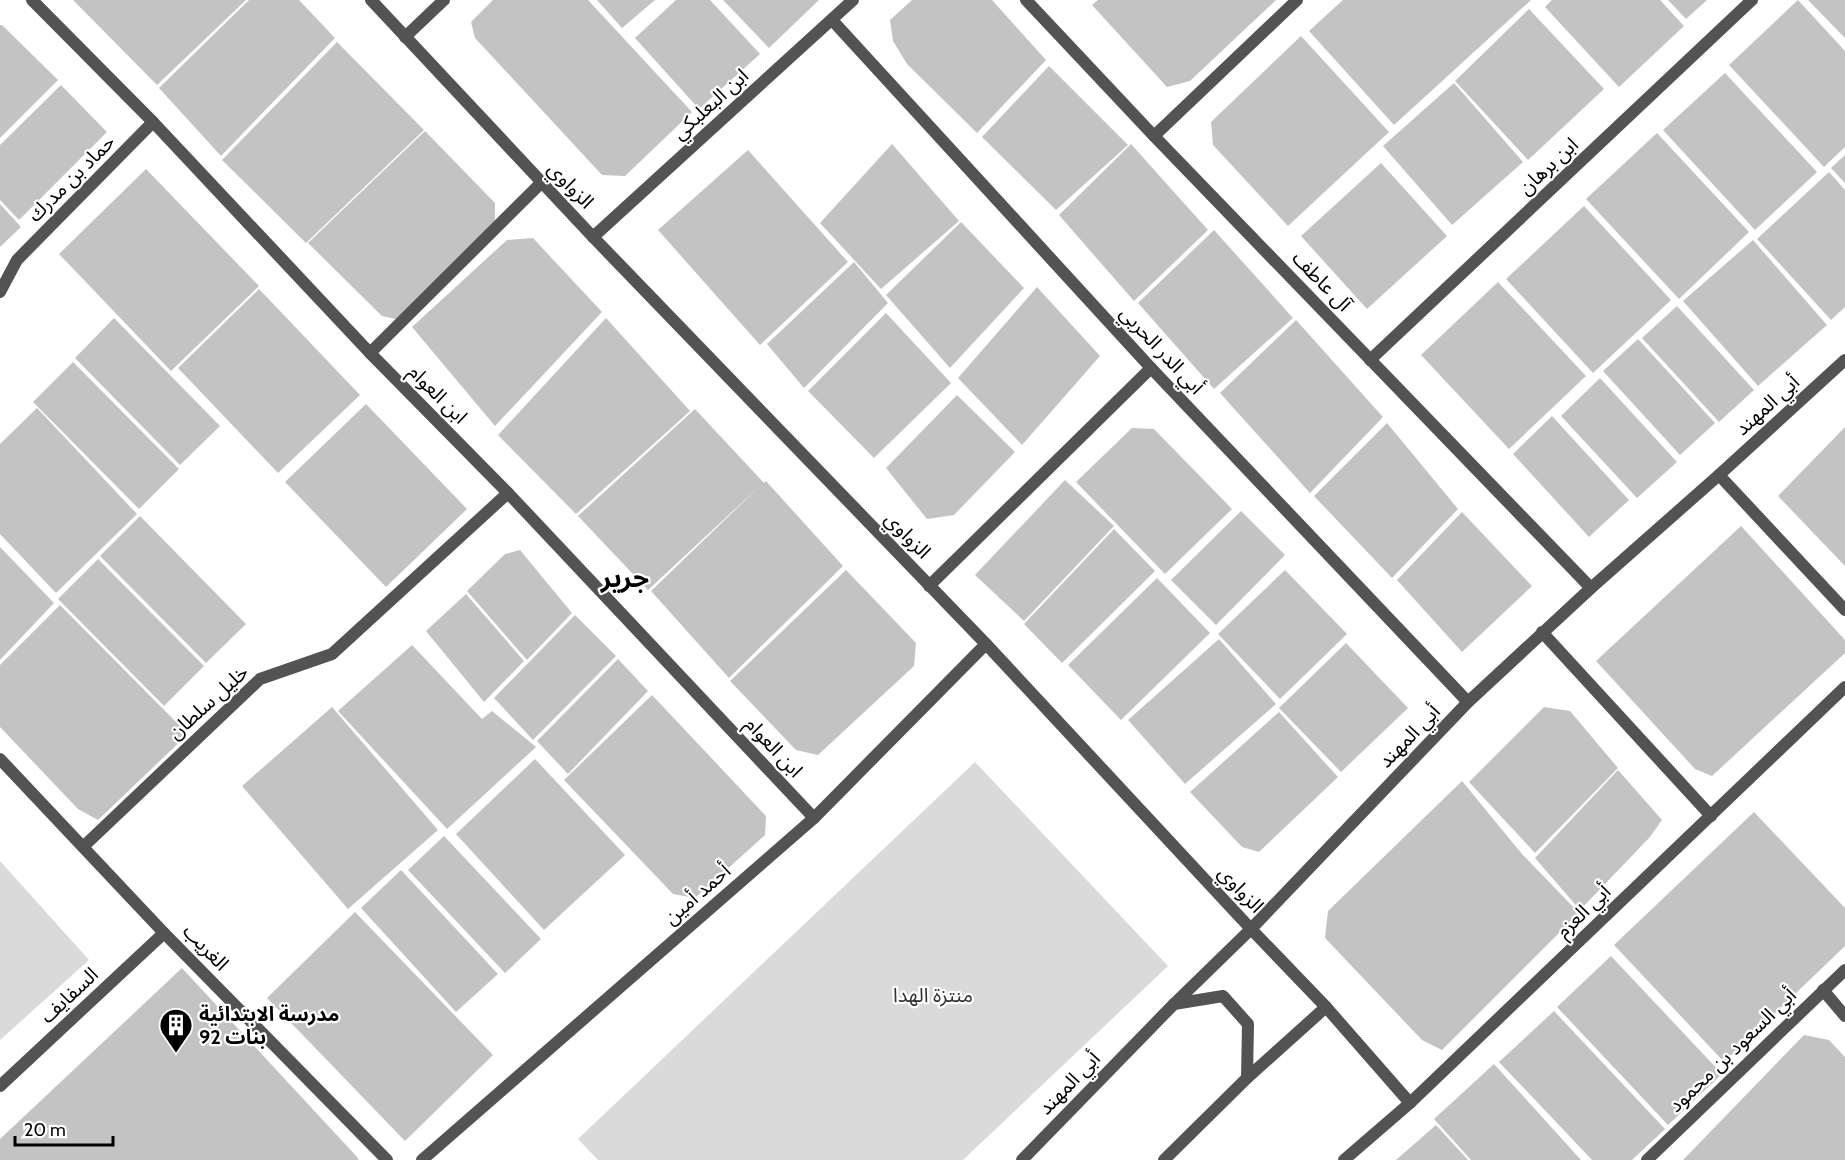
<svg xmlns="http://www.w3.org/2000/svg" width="1845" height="1160" font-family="Cabin,'Noto Sans Arabic',sans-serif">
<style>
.green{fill:#dadada}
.building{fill:#c3c3c3}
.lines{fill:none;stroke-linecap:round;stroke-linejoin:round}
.street{stroke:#535353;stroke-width:12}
.labels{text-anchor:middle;stroke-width:4.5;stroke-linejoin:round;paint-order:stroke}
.street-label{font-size:20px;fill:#000;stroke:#fff}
.park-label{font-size:20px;fill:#313131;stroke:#fff}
.poi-label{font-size:20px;font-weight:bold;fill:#000;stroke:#fff;text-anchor:start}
.district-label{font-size:26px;font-weight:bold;fill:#000;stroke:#fff}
</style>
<rect width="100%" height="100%" fill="#fff"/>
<g class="green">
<path d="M975,762l193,204 -205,194h-365l-20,-21z"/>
<path d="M0,861l89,99 -89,80z"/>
</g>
<g class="building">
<path d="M73,0h173l-89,85z"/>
<path d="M249,0h50l36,38 -114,118 -62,-68z"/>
<path d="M493,0h95l104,112 -67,64 -23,-1 -127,-137 -4,-16z"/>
<path d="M597,0h58l-33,28z"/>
<path d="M676,0h34l50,54 -61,55 -64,-71z"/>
<path d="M723,0h96l-50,48z"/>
<path d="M912,0h80l54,60 -69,73 -70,-69 -14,-23 -3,-21z"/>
<path d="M1098,0h178l-86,81 -23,6 -75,-82z"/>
<path d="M1343,0h188l-137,125 -85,-94z"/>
<path d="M1552,0h108l24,26 -65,61 -74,-80z"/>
<path d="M1668,0h39l-21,19z"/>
<path d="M1798,0l47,51v96l-21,20 -95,-102z"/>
<path d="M1808,0h37v38z"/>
<path d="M1529,9l75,80 -76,71 -73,-79z"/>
<path d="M0,25h2l56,55 -58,58z"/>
<path d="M1301,36l88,96 -101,94 -75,-81 -2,-23z"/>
<path d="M337,42l87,88 -118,113 -84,-83z"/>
<path d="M1049,66l79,79 -72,65 -74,-73z"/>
<path d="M1725,73l92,99 -62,58 -92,-100z"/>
<path d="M1454,83l69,79 -71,63 -69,-79z"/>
<path d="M61,85l46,47 -88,88 -19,-20v-55z"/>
<path d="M425,131l70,72v19l-99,97 -14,-3 -74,-73z"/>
<path d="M1657,133l92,99 -70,67 -93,-100z"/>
<path d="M892,144l67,77 -78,68 -61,-66z"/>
<path d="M1131,144l77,86 -74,71 -75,-86z"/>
<path d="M748,150l100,112 -88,83 -102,-115z"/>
<path d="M1845,155v28l-14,-15z"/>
<path d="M1381,163l66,73 -80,73 -66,-73z"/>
<path d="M146,169l113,117 -88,85 -112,-117z"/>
<path d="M1829,172l16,18v117l-14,13 -74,-81z"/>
<path d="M0,204l21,23 -21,20z"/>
<path d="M1584,206l87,94 -78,73 -87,-94z"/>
<path d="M961,222l63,66 -74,80 -64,-73z"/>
<path d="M1214,230l79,88 -79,71 -76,-86z"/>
<path d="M533,238l69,74 -107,114 -83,-99 95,-87z"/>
<path d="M1753,240l74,85 -69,61 -75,-85z"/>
<path d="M854,262l34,41 -84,85 -37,-44z"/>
<path d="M1498,282l88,94 -77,73 -88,-94z"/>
<path d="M1037,287l63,69 -78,89 -64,-67z"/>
<path d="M259,289l101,106 -82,78 -100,-105z"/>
<path d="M1677,306l77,84 -35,32 -77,-84z"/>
<path d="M886,313l65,70 -77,75 -66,-67z"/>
<path d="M114,318l106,108 -40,39 -105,-107z"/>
<path d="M606,318l84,93 -114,103 -78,-79z"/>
<path d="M1296,320l87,97 -73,76 -90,-100z"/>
<path d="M1638,339l77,84 -35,32 -77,-84z"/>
<path d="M73,362l106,107 -40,40 -106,-107z"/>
<path d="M1600,378l77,84 -40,36 -76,-82z"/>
<path d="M957,395l58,57 -61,63 -27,4 -41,-51z"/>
<path d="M366,404l101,105 -81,78 -101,-105z"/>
<path d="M37,408l100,106 -81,79 -56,-59v-90z"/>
<path d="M695,409l69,74 2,-2 77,85 -114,112 -78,-87 110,-106 -113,105 -70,-74z"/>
<path d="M1552,416l77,84 -40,37 -76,-83z"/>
<path d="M1387,423l71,86 -66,69 -78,-82z"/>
<path d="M1845,427v139l-67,-70z"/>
<path d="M1132,428l22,1 78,80 -67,65 -89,-92z"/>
<path d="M1065,480l49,46 -90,95 -49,-46z"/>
<path d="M1241,511l44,44 -69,70 -45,-45z"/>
<path d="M1462,512l70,74 -70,66 -65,-72z"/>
<path d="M140,516l106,108 -40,39 -106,-107z"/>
<path d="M1741,526l104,114v13l-133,123 -17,-7 -99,-108z"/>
<path d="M1114,529l41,42 -93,92 -38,-39z"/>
<path d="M0,547l54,56 -54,57z"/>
<path d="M520,550l52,63 -45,47 -60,-69 38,-37z"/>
<path d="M98,559l106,107 -40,40 -106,-107z"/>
<path d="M846,570l70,73 -2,23 -96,89 -22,-5 -66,-69z"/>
<path d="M1285,570l62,64 -67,65 -62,-65z"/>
<path d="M1157,578l53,55 -89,87 -53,-55z"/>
<path d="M466,594l58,67 -40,41 -58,-71z"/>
<path d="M60,605l128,129 -90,86 -20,-11 -78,-82v-62z"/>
<path d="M575,615l41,41 -83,84 -39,-42z"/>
<path d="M1219,639l57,65 -91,80 -57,-64z"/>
<path d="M1346,643l62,65 -67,64 -62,-64z"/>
<path d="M412,645l70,74 10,-8 44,36 -89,82 -109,-118z"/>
<path d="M618,659l30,32 -80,83 -31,-33z"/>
<path d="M652,695l114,121 -1,19 -70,63 -22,-4 -109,-114z"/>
<path d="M332,707l106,123 -90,79 -106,-123z"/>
<path d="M1544,707l26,4 48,57 -83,85 -66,-71z"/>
<path d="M1279,712l59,65 -79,75 -17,-5 -52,-55z"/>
<path d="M535,759l90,96 -81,75 -88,-96z"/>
<path d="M1618,770l44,50 -12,17 -70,73 -45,-52z"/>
<path d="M1462,781l60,73 57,59 -137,137 -20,-10 -97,-102 3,-27z"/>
<path d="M1754,812l91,96v38l-121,116 -110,-117z"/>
<path d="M444,836l97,103 -36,34 -97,-103z"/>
<path d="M401,870l97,104 -42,38 -95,-104z"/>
<path d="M355,912l138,143 -88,86 -138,-143z"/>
<path d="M1611,956l111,118 -54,51 -111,-118z"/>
<path d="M182,968l176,190v2h-358v-21z"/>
<path d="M1554,1011l111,118 -33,31h-40l-93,-98z"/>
<path d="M1804,1035l25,5 16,17v103h-162z"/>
<path d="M1494,1064l87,96h-110l-37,-41z"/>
<path d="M1436,1125l32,35h-72z"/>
</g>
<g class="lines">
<g class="street">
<path d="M32,0l121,122 217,231 138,140 306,325"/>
<path d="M371,0l222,237 393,407 265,285 75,78 84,96"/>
<path d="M1026,0l128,136 437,452"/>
<path d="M832,20l319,348 317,334"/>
<path d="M405,37l39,-37"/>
<path d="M1154,136l143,-136"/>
<path d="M593,237l260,-237"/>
<path d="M0,292l17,-32 136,-138"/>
<path d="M370,353l171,-170"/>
<path d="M1370,360l382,-360"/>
<path d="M1719,475l126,135"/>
<path d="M929,586l222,-218"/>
<path d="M1542,632l169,184"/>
<path d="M0,759l164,174 223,227"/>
<path d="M84,846l176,-167 72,-25 176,-161"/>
<path d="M1823,990l22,26"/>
<path d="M1174,1004l49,-8 25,28 -1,54"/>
<path d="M0,1086l164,-153"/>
<path d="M422,1160l392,-342 172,-174"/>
<path d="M1022,1160l152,-156 77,-75 217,-227 123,-114 128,-113 126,-115"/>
<path d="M1164,1160l83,-82 79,-71"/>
<path d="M1344,1160l66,-57 435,-416"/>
<path d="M1647,1160l198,-190"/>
</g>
</g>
<defs>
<g id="building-pin" transform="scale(1.725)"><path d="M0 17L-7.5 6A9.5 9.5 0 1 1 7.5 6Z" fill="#000" stroke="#fff"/><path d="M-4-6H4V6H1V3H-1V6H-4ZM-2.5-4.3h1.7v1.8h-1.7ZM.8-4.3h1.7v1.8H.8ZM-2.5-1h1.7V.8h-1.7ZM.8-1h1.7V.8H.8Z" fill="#fff"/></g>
</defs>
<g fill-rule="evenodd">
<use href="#building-pin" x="176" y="1025"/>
</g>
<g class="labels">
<g class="street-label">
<text transform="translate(710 104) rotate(-42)" y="7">ابن البعلبكي</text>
<text transform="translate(1548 166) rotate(-43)" y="7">ابن برهان</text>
<text transform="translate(71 178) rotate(-45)" y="7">حماد بن مدرك</text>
<text transform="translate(571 185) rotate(46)" y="7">الزواوي</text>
<text transform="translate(1322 281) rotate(46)" y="7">آل عاطف</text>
<text transform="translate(1162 350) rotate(47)" y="7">أبي الدر الحربي</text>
<text transform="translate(438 394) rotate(45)" y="7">ابن العوام</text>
<text transform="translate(1767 405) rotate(-42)" y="7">أبي المهند</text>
<text transform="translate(908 535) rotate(46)" y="7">الزواوي</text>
<text transform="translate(208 702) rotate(-42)" y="7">خليل سلطان</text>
<text transform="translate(1409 736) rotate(-46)" y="7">أبي المهند</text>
<text transform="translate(774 747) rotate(47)" y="7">ابن العوام</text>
<text transform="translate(1241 889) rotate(47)" y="7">الزواوي</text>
<text transform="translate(697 894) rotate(-41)" y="7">أحمد أمين</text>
<text transform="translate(1583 911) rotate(-44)" y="7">أبي العزم</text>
<text transform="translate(206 947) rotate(46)" y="7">الغريب</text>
<text transform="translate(69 995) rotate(-43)" y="7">السفايف</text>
<text transform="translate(1732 1050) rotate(-44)" y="7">أبي السعود بن محمود</text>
<text transform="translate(1069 1083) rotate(-46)" y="7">أبي المهند</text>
</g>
<g class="park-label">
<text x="933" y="1002">منتزة الهدا</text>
</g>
<g class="poi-label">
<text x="199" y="1021">مدرسة الابتدائية<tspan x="199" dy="23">92 بنات</tspan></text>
</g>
<g class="district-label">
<text x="625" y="587">جرير</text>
</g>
</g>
<path d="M15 1136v9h98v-9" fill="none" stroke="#000000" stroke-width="3"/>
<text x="24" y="1136" font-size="18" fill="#000000" stroke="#ffffff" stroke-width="4.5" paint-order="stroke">20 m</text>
</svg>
